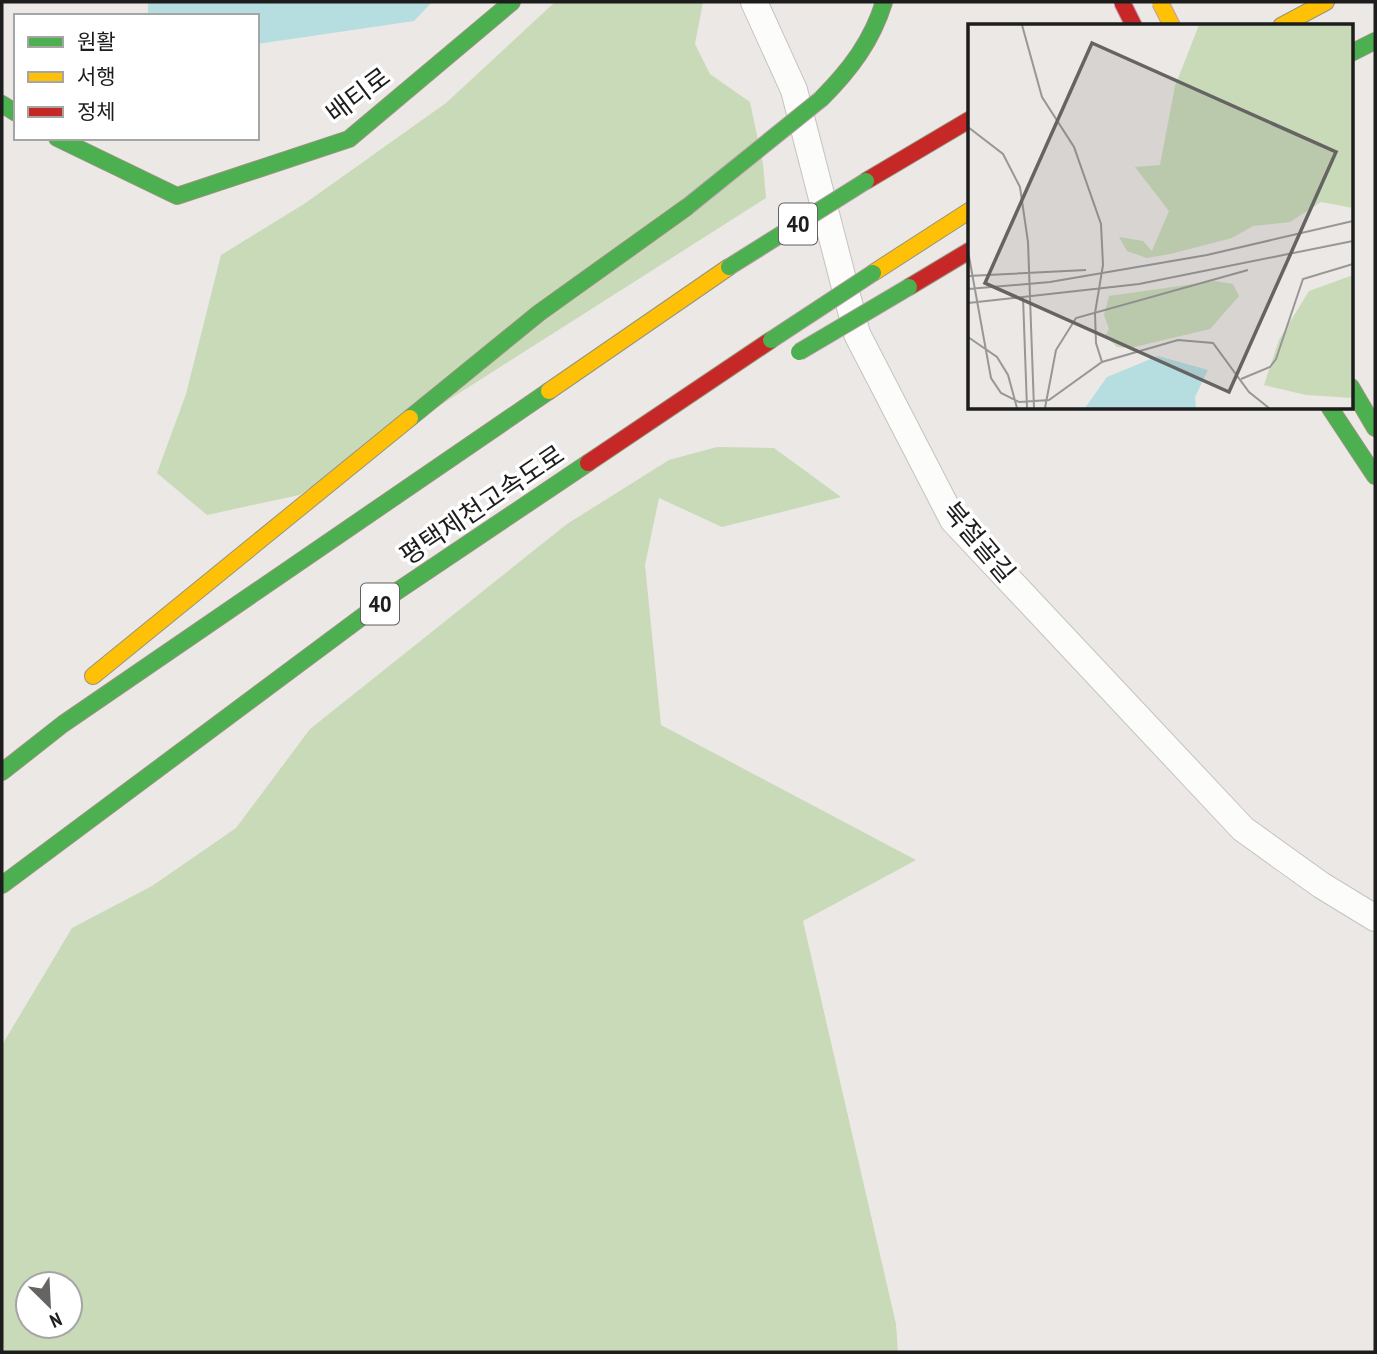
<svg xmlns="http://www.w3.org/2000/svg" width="1377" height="1354" font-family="'PT Sans Narrow','Noto Sans KR',sans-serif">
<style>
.forest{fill:#c9dab9;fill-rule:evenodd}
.water{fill:#b6dde0}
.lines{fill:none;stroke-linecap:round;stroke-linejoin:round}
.street-casing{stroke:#c4c3c1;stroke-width:28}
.fast-casing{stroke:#96947c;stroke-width:18}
.slow-casing{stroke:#96947c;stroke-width:18}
.jam-casing{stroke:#96947c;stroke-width:18}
.street{stroke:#fcfcfb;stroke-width:26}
.fast{stroke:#4caf50;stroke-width:16}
.slow{stroke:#ffc107;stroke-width:16}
.jam{stroke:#c62828;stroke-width:16}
.fast-bridge-casing{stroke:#c19bab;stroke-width:18;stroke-linecap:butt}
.slow-bridge-casing{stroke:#c19bab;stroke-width:18;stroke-linecap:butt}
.jam-bridge-casing{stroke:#c19bab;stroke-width:18;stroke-linecap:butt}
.fast-bridge{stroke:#4caf50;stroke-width:16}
.slow-bridge{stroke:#ffc107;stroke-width:16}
.jam-bridge{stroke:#c62828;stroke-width:16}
.labels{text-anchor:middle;stroke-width:7;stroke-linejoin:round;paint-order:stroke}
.shield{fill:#fff;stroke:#616161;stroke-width:2}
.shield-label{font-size:24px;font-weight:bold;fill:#1d1d1d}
.street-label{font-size:26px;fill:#1d1d1d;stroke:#fff}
.inset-road{fill:none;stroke:#999795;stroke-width:2}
.view{fill:#656463;fill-opacity:0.15;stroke:#656463;stroke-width:3.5}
.inset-edge{fill:none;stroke:#1d1d1d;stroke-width:3.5}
</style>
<rect width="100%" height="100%" fill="#ebe8e5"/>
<g class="forest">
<path d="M555,2h148l-8,42 15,30 40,28 13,62 3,34 -467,297 -92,20 -50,-42 29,-79 35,-139 83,-51 142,-101z"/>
<path d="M717,447l57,1 67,49 -119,30 -63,-29 -14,67 16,160 255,135 -113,61 93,403 2,28h-896v-307l70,-117 80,-42 84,-58 74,-99 257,-205 102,-64zM28,1284h42v42h-42z"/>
</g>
<path class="water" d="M148,2h284l-18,19 -157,23v-28h-109z"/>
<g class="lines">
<g class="street-casing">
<path id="street" d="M754,2l40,88 63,244 96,186 290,309 78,56 54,33"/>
</g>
<g class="fast-casing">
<g id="fast">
<path d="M1351,53l24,-12"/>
<path d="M821,99c29,-29 51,-58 63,-97"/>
<path d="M2,104l14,9"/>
<path d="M57,138l120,58 172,-57 163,-137"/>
<path d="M1351,387l24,41"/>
<path d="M1330,408l45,68"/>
<path d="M410,418l129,-105 148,-106"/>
<path d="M2,772l61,-48 486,-333"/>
<path d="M2,885l388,-289 198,-133"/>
</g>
</g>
<g class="slow-casing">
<g id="slow">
<path d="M1281,26l45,-24"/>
<path d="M873,273l96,-62"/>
<path d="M549,391l180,-124"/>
<path d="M93,676l317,-258"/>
</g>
</g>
<g class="jam-casing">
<g id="jam">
<path d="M866,181l103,-61"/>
<path d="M909,287l60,-36"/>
<path d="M588,463l183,-123"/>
</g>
</g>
<use href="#street" class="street"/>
<use href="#fast" class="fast"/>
<use href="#slow" class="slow"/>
<use href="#jam" class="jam"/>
<g class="fast-bridge-casing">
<g id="fast-bridge">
<path d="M687,207l134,-108"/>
<path d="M729,267l137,-86"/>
<path d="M771,340l102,-67"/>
<path d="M799,352l110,-65"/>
</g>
</g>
<g class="slow-bridge-casing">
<path id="slow-bridge" d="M1160,2l12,24"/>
</g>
<g class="jam-bridge-casing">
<path id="jam-bridge" d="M1122,2l12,24"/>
</g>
<use href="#fast-bridge" class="fast-bridge"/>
<use href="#slow-bridge" class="slow-bridge"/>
<use href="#jam-bridge" class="jam-bridge"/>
</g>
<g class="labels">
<g class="shield">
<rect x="779" y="203.5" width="38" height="41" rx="5"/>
<rect x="361" y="583.5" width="38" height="41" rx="5"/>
</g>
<g class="shield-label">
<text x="798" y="232">40</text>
<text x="380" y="612">40</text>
</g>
<g class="street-label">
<text transform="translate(358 95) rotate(-37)" y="9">배티로</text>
<text transform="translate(482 505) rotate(-34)" y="9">평택제천고속도로</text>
<text transform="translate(979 542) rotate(50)" y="9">북절골길</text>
</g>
</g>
<g transform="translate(968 24)">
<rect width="385" height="385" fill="#ebe8e5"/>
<path d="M231,1h154v183l-32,-6 -31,20 -37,4 -21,12 -62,16 -23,4 -20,-7 -8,-14 24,4 9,10 17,-40 -34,-44 25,-2 15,-79zM385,251v123l-47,-3 -42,-10 15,-45 30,-49zM247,257l18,3 6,12 -29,33 -80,19 -13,-1 -12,-11 4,-7 -5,-14 5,-19z" fill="#c9dab9"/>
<path d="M190,332l50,14 -13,27 1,11h-111l22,-31z" fill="#b6dde0"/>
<path class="inset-road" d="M54,1l20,72 32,50 27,77 2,41 -8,48 1,30 6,19M0,103l35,27 17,33 8,55 6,166M0,227l23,127 10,15 18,9 30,-2 53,-38 76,-22 35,3 36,49 20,16M0,252l118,-6M0,265l82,-7 157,-27 146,-34M55,273l4,111M0,279l171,-19 214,-43M0,313l29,20 11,18 9,33M273,355l29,-12 6,-8 27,-80 50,-15M77,384l11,-58 20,-32 172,-48"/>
<path class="view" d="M124,19l244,109 -107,240 -244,-109z"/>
<rect width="385" height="385" class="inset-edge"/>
</g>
<rect width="1377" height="1354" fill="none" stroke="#1d1d1d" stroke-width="7"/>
<rect x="14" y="14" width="245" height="126" fill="#ffffff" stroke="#a5a5a5" stroke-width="2"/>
<rect x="28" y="37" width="35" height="10" fill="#4caf50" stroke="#a5a5a5" stroke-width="2"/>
<text x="77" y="49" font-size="21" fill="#1d1d1d">원활</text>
<rect x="28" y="72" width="35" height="10" fill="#ffc107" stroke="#a5a5a5" stroke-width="2"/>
<text x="77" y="84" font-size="21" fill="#1d1d1d">서행</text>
<rect x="28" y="107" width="35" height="10" fill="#c62828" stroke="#a5a5a5" stroke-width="2"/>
<text x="77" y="119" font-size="21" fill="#1d1d1d">정체</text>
<g transform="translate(49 1305) rotate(156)"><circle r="33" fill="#ffffff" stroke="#a5a5a5" stroke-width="2"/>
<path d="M0-5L12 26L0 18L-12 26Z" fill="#656463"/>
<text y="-10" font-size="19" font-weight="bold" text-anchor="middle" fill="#1d1d1d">N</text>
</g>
</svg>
